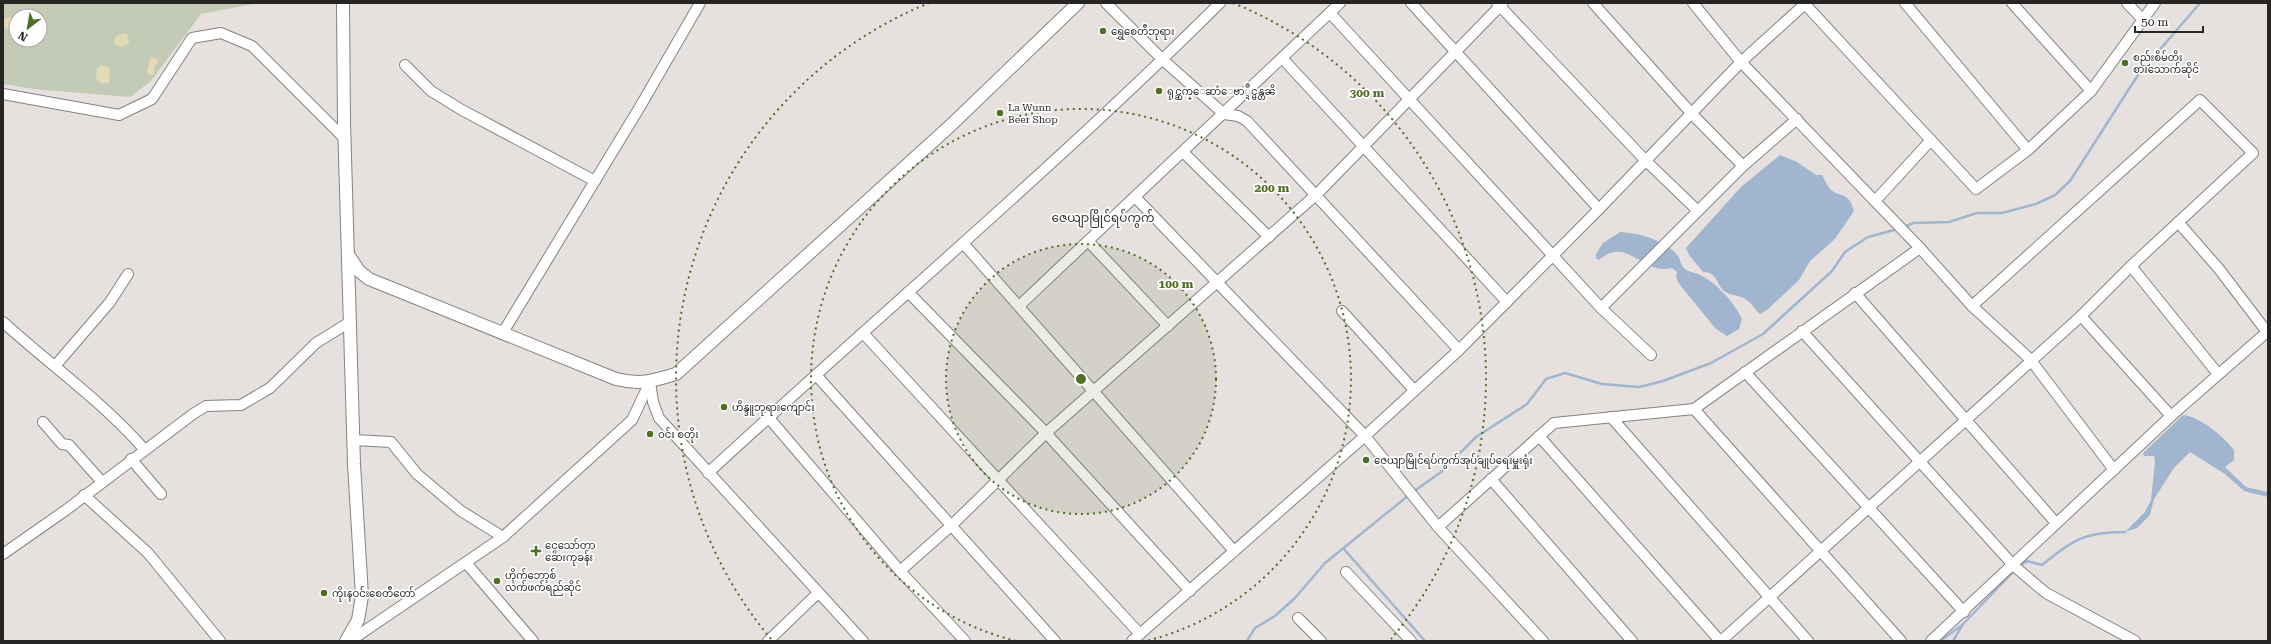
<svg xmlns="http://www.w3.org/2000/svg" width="2271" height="644" font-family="'Roboto Serif','Noto Sans Myanmar',serif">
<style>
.green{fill:#c3cab5;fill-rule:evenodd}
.sand{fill:#e3d9b4}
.water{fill:#a1b6ce}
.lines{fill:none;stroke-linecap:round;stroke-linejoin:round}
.stream{stroke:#a1b6ce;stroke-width:2.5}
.minor-casing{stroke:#878280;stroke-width:12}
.major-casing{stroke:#878280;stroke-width:14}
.minor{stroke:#fff;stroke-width:10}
.major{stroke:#fff;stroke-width:12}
.ring{fill:none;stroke:#4f6f26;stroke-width:2;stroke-dasharray:2 4}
.poi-dot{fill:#4f6f26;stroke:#fff;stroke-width:1.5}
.labels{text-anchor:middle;stroke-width:3.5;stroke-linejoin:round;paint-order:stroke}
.poi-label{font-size:10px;fill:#272524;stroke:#fff;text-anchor:start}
.quarter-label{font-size:12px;fill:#363231;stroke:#fff}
.centre{fill:#4f6f26;stroke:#fff;stroke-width:2}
.ring-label{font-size:12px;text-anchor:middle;font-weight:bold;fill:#4f6f26;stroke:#fff;stroke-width:3.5;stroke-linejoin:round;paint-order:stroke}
</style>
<rect width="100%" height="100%" fill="#e6e1df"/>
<path class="green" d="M3,3h256l-58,11 -50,67 -21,16 -96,-8 -31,-5zM16,16h24v24h-24z"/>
<g class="sand">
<path d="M11,17l5,4v8h-9l-4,-3 2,-8z"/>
<path d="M123,33l5,2 1,8 -8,4 -7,-3 1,-7z"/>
<path d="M154,57l5,6 -4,2 -1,9 -5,1 -2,-3 3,-13z"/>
<path d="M101,65l9,3 -1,15h-8l-5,-4 1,-10z"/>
</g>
<g class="water">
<path d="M1780,155l17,7 19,13h6c2,4 5,10 8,14 11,10 18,1 24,22l-19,28 -25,22 -11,19 -32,30 -7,4c-5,-4 -8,-10 -13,-14 -6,-5 -17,-4 -23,-9 -9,-9 -7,-19 -21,-19l-14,-17 -3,-7 55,-61z"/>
<path d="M1620,232c19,1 46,8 58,24 3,4 2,9 7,13 4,3 12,4 17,7 15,8 30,24 38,39l2,4 -3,10 -12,7 -11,-7 -36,-44 -4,-7 1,-6 -5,-4c-30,8 -44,-33 -73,-8l-3,-2v-4l7,-11z"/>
<path d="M2183,415c18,2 41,22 51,35v10l-9,7 21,20 22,5v5l-24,-6 -19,-17 -35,-22 -16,16 -20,31 -4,16 -13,13 -12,4 20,-20 6,-12 4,-39 -1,-5h-10l-1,-3z"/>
</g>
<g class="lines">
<g class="stream">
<path d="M1904,227l9,-4 36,-1 28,-9h25l34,-9 19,-9 15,-14 68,-106 62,-72"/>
<path d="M1413,492l28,-20 35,-35 51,-33 19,-25 19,-6 37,11 37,3 24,-6 48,-18 52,-29 69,-63 13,-19 23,-15 30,-8"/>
<path d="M1343,548l82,93"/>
<path d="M2020,566l7,-5 15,4c31,-25 42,-33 83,-33"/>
<path d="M1247,641l8,-13 20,-12 20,-18 30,-35 84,-68"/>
<path d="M1940,641l21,-15"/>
<path d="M1953,641l10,-17 51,-53"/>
</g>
<g class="minor-casing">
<g id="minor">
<path d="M1106,3l57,57 61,54 14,2 9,5 212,229"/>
<path d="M1411,3l188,206"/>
<path d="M1497,3l148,157 53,51"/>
<path d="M1593,3l99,111 51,52"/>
<path d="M1693,3l48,59 179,186 52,58 58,53 84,111"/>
<path d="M1804,3l172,186 52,-39 63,-59 64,-88"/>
<path d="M1905,3l123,147"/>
<path d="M2012,3l79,88"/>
<path d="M2127,3l16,17"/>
<path d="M1330,13l271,295 50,47"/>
<path d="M1283,59l224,243"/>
<path d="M405,65l26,26 31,19 133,71"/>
<path d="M3,94l116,21 33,-16 40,-61 29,-5 31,13 93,93"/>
<path d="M1183,152l86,85"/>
<path d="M1135,197l230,239 73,91 105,114"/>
<path d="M1875,201l56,-61"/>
<path d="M1088,241l80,85"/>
<path d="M963,243l271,308"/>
<path d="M2131,266l87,108"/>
<path d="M908,292l138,141 144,158"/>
<path d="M1855,293l201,230"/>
<path d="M1019,306l321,-303"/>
<path d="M1601,308l142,-142 54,-47"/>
<path d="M1342,311l72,79"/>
<path d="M2081,316l90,100"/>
<path d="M3,322c47,43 99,79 141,127"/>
<path d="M1802,331l212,235 32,27 89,48"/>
<path d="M863,333l277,301"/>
<path d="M502,334l139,-229 59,-102"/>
<path d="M55,366l55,-64 18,-28"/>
<path d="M1745,372l219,240"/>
<path d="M816,375l239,266"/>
<path d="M650,382l3,20 6,16 204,223"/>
<path d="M1694,409l207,232"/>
<path d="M768,417l132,154 65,70"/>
<path d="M1611,417l197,224"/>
<path d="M43,422l19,22 7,1 33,37"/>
<path d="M1539,436l181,205"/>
<path d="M354,440l37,2 26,32 44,37 42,26"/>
<path d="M131,459l30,35"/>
<path d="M708,473c170,-157 348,-307 512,-470"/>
<path d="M1491,479l141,162"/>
<path d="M84,495l64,58 72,88"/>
<path d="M1438,527l116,-104 140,-14 226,-161"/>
<path d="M3,554l63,-44 127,-96 13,-8 35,-1 29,-17 46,-45 34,-21"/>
<path d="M467,564l66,77"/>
<path d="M900,571l52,-46 94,-92 271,-239 186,-191"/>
<path d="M1346,572l65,69"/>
<path d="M1298,618l23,23"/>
<path d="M350,641l153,-104 129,-117 18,-38"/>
<path d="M768,641l50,-48"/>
<path d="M1132,641l233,-205 94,-86 140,-141 142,-147 65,-59"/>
<path d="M1721,641l360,-325 50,-50 122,-113 -53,-53 -228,206"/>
<path d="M1931,641l240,-225 96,-84 -48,-63 -41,-47"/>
</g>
</g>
<g class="major-casing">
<g id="major">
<path d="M343,3l1,119 10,342 8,132 -4,24 -12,21"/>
<path d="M349,256l10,15 10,8 247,100c24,6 37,2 60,-5l274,-248 128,-123"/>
</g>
</g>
<use href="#minor" class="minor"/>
<use href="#major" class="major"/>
</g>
<circle cx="1081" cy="379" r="135" fill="#4f6f26" fill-opacity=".12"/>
<g class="ring">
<circle cx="1081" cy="379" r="135"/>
<path d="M1016 641A270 270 0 1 1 1146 641"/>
<path d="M771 639A405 405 0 0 1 929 3M1233 3A405 405 0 0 1 1391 639"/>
</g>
<g class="poi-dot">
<circle cx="1103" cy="31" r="4"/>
<circle cx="2125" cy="63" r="4"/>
<circle cx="1159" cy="91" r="4"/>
<circle cx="1000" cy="113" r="4"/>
<circle cx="724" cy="407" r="4"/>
<circle cx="650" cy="434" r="4"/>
<circle cx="1366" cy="460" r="4"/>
<path d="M534 545h4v4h4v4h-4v4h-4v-4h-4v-4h4z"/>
<circle cx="497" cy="581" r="4"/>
<circle cx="324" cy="593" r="4"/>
</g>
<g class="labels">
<g class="poi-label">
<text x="1111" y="35">ရွှေစေတီဘုရား</text>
<text x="2133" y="61">စည်းစိမ်တိုး<tspan x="2133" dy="12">စားသောက်ဆိုင်</tspan></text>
<text x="1167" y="95">ရုင္ဆက္ေဆာံေဗာ္ဍဳင္မန္တၼိ</text>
<text x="1008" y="111">La Wunn<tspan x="1008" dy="12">Beer Shop</tspan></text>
<text x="732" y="411">ဟိန္ဒူဘုရားကျောင်း</text>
<text x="658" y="438">ဝင်း စတိုး</text>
<text x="1374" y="464">ဇေယျာမြိုင်ရပ်ကွက်အုပ်ချုပ်ရေးမှူးရုံး</text>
<text x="545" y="549">ငွေသော်တာ<tspan x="545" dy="12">ဆေးကုခန်း</tspan></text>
<text x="505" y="579">ဟိုက်ဘော့စ်<tspan x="505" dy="12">လက်ဖက်ရည်ဆိုင်</tspan></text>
<text x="332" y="597">ကိုးနဝင်းစေတီတော်</text>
</g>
<g class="quarter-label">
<text x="1103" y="222">ဇေယျာမြိုင်ရပ်ကွက်</text>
</g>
</g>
<circle cx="1081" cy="379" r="6" class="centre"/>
<g class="ring-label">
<text x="1367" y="97">300 m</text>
<text x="1272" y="192">200 m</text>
<text x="1176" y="288">100 m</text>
</g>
<rect width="2271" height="644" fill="none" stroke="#272524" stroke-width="8"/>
<g transform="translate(28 28) rotate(211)"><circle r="19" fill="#ffffff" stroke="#a9a8a7"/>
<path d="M0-3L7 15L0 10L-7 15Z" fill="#4f6f26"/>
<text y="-6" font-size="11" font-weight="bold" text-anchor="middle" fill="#272524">N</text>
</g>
<path d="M2135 26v6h68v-6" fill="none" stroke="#272524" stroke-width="2"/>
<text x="2141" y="26" font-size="12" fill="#272524" stroke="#ffffff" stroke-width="3" paint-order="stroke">50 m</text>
</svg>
